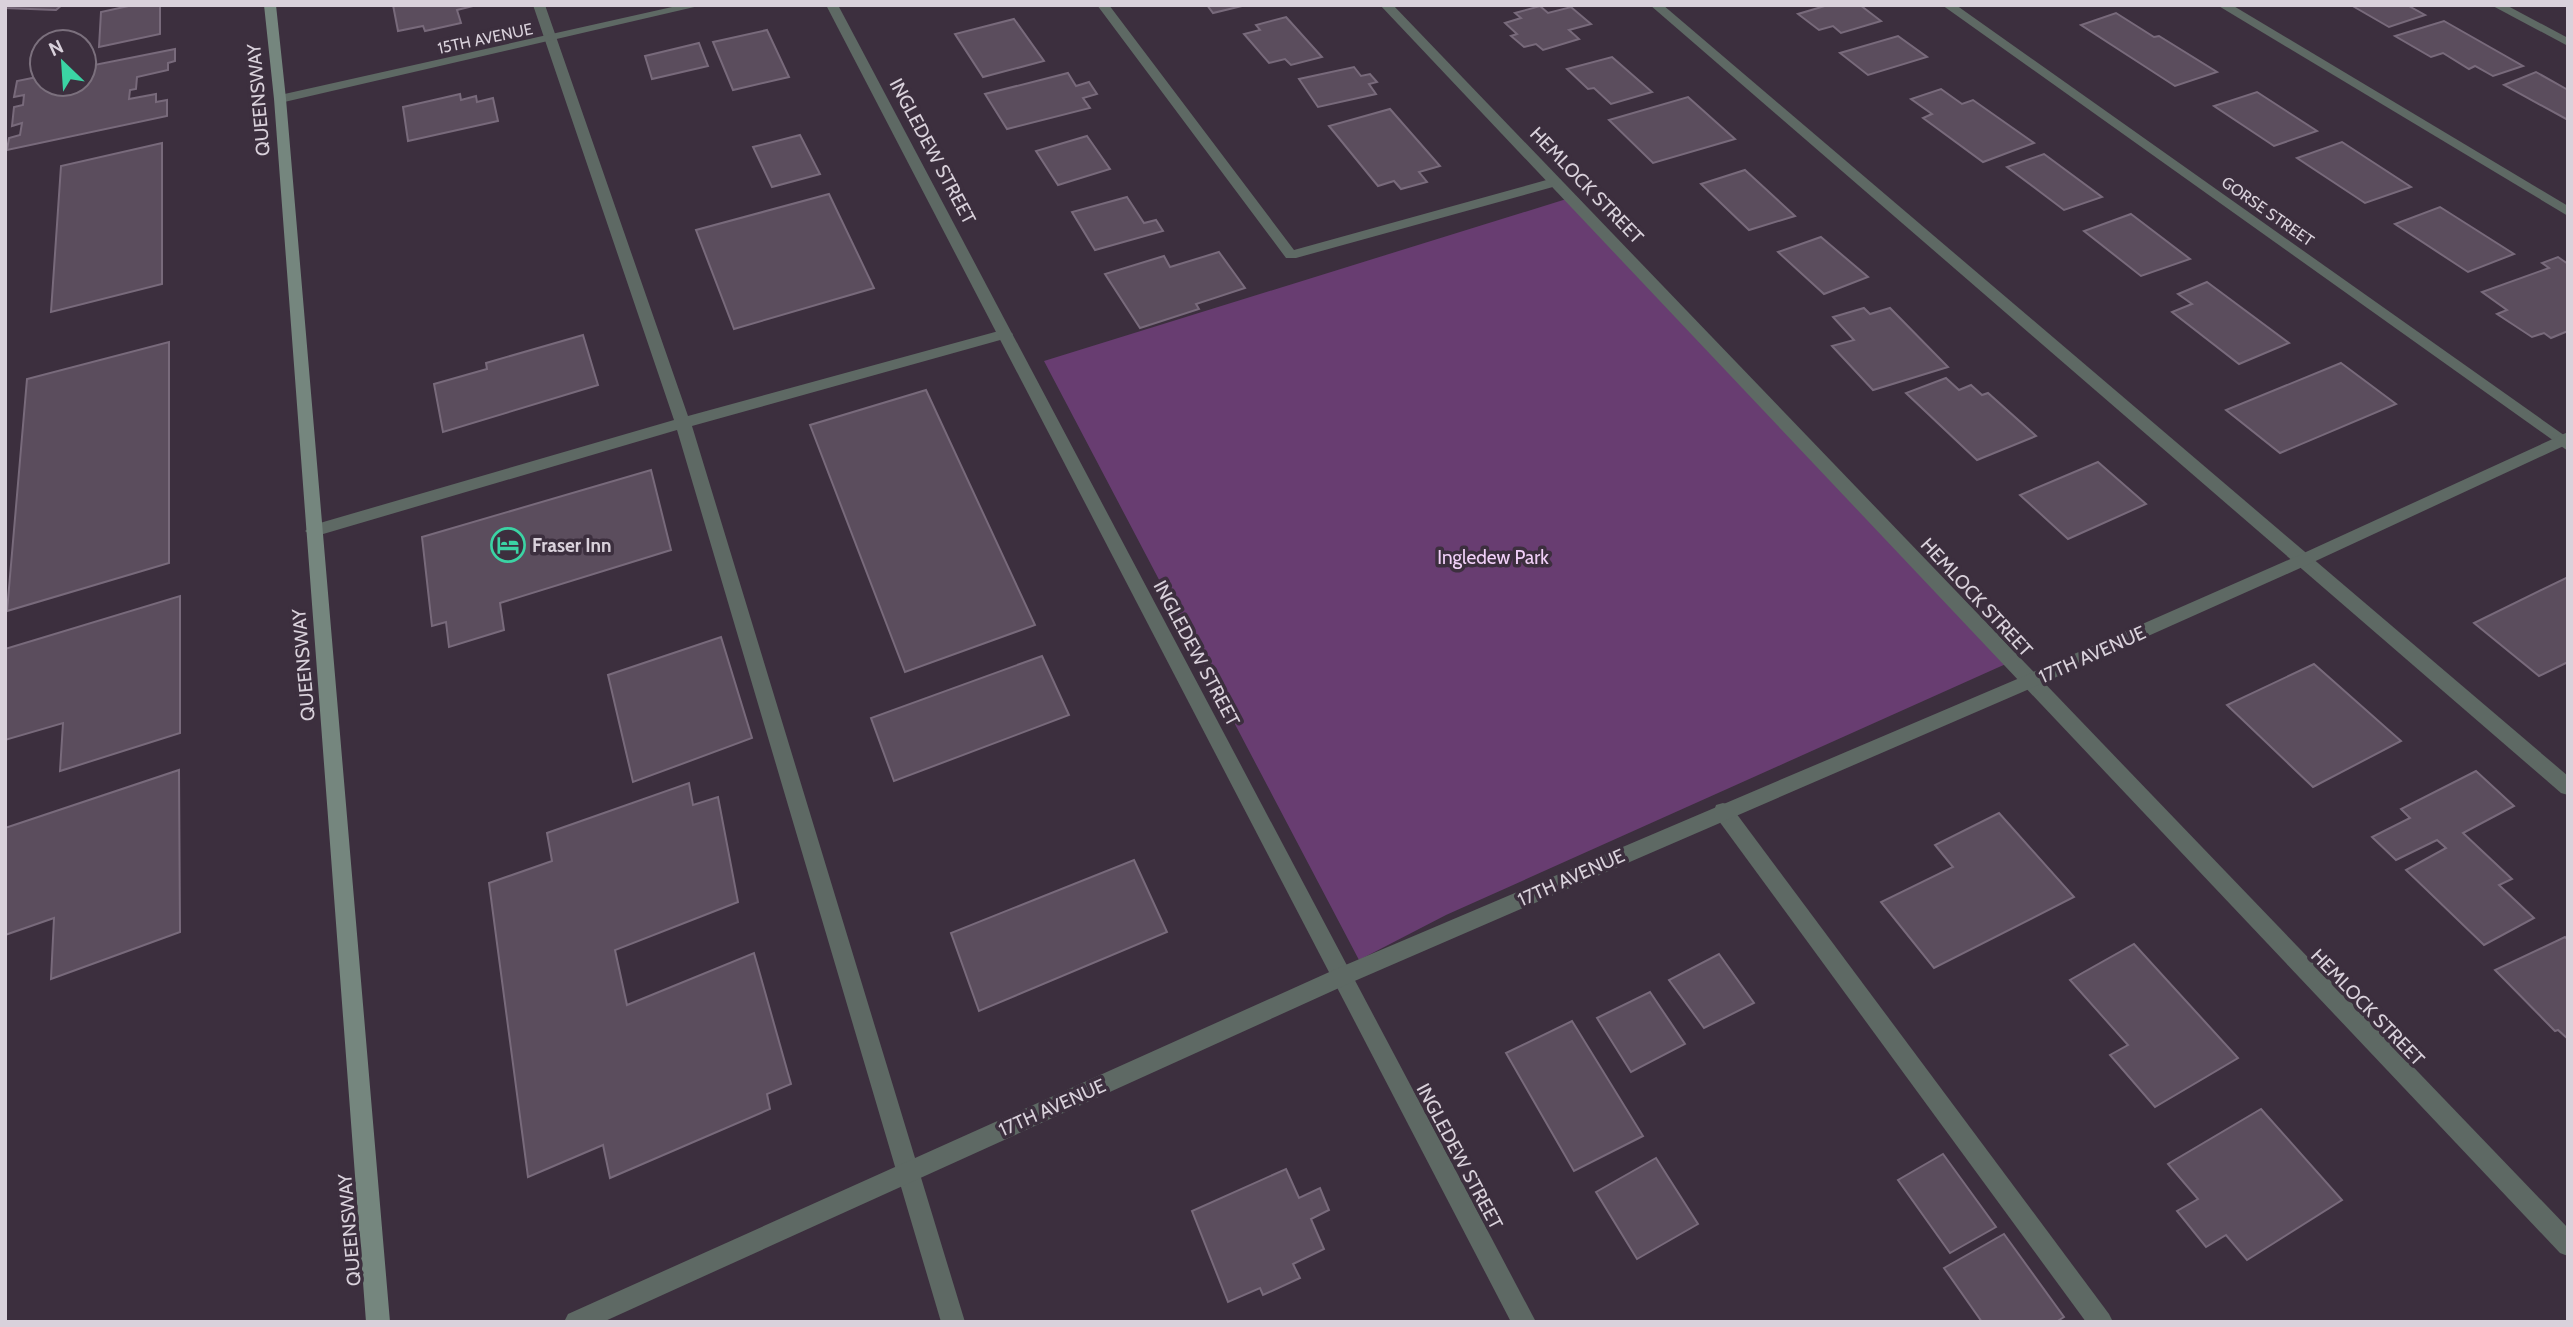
<svg xmlns="http://www.w3.org/2000/svg" width="2573" height="1327" font-family="Cabin,sans-serif">
<style>
.green{fill:#683d71}
.building{fill:#5b4d5d;stroke:#786a7b;stroke-width:2}
.lines{fill:none;stroke-linecap:round;stroke-linejoin:round}
.service{fill:#5e6964;fill-rule:evenodd}
.minor{fill:#5e6964;fill-rule:evenodd}
.tertiary{fill:#5e6964;fill-rule:evenodd}
.secondary{fill:#75867e;fill-rule:evenodd}
.labels{text-anchor:middle;stroke-width:7;stroke-linejoin:round;paint-order:stroke}
.far-street-label{font-size:16px;fill:#d9d1db;stroke:#3c2f3e}
.street-label{font-size:19px;fill:#d9d1db;stroke:#3c2f3e}
.poi-label{font-size:19px;font-weight:bold;fill:#d9d1db;stroke:#3c2f3e;text-anchor:start}
.park-label{font-size:19px;fill:#f1d0f8;stroke:#3c2f3e}
</style>
<rect width="100%" height="100%" fill="#3c2f3e"/>
<path class="green" d="M1576,196l432,467 -562,252 -87,45 -315,-599z"/>
<g class="building">
<path d="M5,5h57l-6,5 -51,-2z"/>
<path d="M133,5h27v29l-61,13 2,-35z"/>
<path d="M393,5h84l-20,5 4,13 -36,8 -2,-5 -25,5z"/>
<path d="M1207,5h39l-33,8z"/>
<path d="M1828,5h32l21,16 -40,12 -8,-7 -14,4 -21,-16z"/>
<path d="M2351,5h56l18,10 -36,12z"/>
<path d="M1540,6l8,7 23,-6 20,17 -22,6 10,9 -36,11 -7,-6 -12,3 -13,-11 6,-2 -12,-11 16,-5 -6,-5z"/>
<path d="M2116,13l38,24 5,-1 58,36 -42,14 -94,-61z"/>
<path d="M1286,17l36,40 -31,8 -6,-6 -16,4 -25,-29 16,-4 -4,-5z"/>
<path d="M1014,19l30,42 -61,16 -28,-43z"/>
<path d="M2444,21l79,45 -30,10 -18,-10 -6,3 -26,-16 -12,4 -36,-21z"/>
<path d="M767,30l22,47 -56,13 -20,-48z"/>
<path d="M1898,36l29,21 -59,18 -28,-22z"/>
<path d="M699,43l9,23 -56,13 -7,-23z"/>
<path d="M175,49v12l-7,2v7l-31,7 -1,12 -6,1 -1,9 27,-5v8l11,-2v16l-160,34 2,-12 11,-3 2,-12 -10,3 2,-19 9,-2 1,-10 -10,2 3,-16 25,-5v8h42v-17z"/>
<path d="M1612,57l40,35 -41,12 -17,-16 -6,1 -21,-20z"/>
<path d="M1354,67l7,9 9,-2 7,8 -8,2 7,10 -58,13 -19,-28z"/>
<path d="M2536,72l32,18v30l-64,-35z"/>
<path d="M1068,73l8,13 13,-4 8,12 -14,4 7,10 -83,21 -22,-35z"/>
<path d="M1941,89l21,15 11,-4 61,43 -51,19 -60,-44 9,-4 -21,-15z"/>
<path d="M2257,92l60,39 -43,15 -60,-40z"/>
<path d="M460,94l1,6 15,-4 1,6 16,-4 5,23 -90,20 -5,-34z"/>
<path d="M1688,97l47,42 -82,24 -44,-43z"/>
<path d="M1390,109l50,57 -21,6 8,10 -26,7 -7,-8 -16,5 -49,-60z"/>
<path d="M800,135l20,39 -48,13 -19,-40z"/>
<path d="M1087,136l23,33 -52,16 -22,-34z"/>
<path d="M2342,142l69,45 -46,16 -68,-45z"/>
<path d="M162,143v141l-111,28 10,-146z"/>
<path d="M2044,154l58,43 -38,13 -57,-43z"/>
<path d="M1745,170l50,46 -46,14 -48,-46z"/>
<path d="M829,194l45,94 -140,41 -38,-99z"/>
<path d="M1127,197l17,26 12,-3 7,11 -68,19 -23,-38z"/>
<path d="M2440,207l74,47 -46,18 -73,-48z"/>
<path d="M2131,214l59,45 -49,17 -57,-45z"/>
<path d="M1821,237l47,40 -44,17 -46,-42z"/>
<path d="M1219,252l26,36 -49,16 3,5 -59,19 -35,-54 59,-18 6,11z"/>
<path d="M2558,257l10,7v67l-17,7 -7,-5 -12,4 -35,-23 10,-4 -25,-18 67,-24 -7,-5z"/>
<path d="M2207,282l82,61 -50,21 -67,-52 20,-8 -14,-10z"/>
<path d="M1864,308l6,6 20,-6 58,59 -75,23 -41,-44 22,-6 -21,-23z"/>
<path d="M583,335l15,50 -155,47 -9,-48 53,-15 -1,-6z"/>
<path d="M169,342v221l-162,48 20,-232z"/>
<path d="M2341,363l55,41 -116,49 -54,-43z"/>
<path d="M1946,378l13,12 12,-5 11,10 6,-2 48,43 -59,24 -71,-67z"/>
<path d="M926,390l109,235 -130,47 -95,-247z"/>
<path d="M2098,462l48,42 -78,35 -48,-44z"/>
<path d="M651,470l20,80 -171,53 4,27 -55,17 -3,-25 -14,4 -10,-89z"/>
<path d="M2568,577v85l-29,14 -65,-53z"/>
<path d="M180,596v137l-120,38 3,-48 -58,17v-91z"/>
<path d="M721,637l31,101 -119,44 -25,-107z"/>
<path d="M1042,656l27,59 -175,66 -23,-63z"/>
<path d="M2314,664l87,77 -88,46 -86,-82z"/>
<path d="M179,770l1,162 -129,47 3,-61 -49,17v-107z"/>
<path d="M2476,771l38,35 -51,27 49,46 -13,6 35,33 -50,27 -78,-75 40,-22 -9,-8 -41,20 -24,-23 38,-19 -9,-9z"/>
<path d="M689,783l4,22 25,-8 20,105 -123,48 12,55 127,-52 37,131 -24,10 3,15 -160,69 -7,-33 -75,32 -39,-294 63,-22 -5,-28z"/>
<path d="M1999,813l75,84 -140,71 -53,-66 72,-35 -18,-22z"/>
<path d="M1134,860l33,72 -188,79 -28,-78z"/>
<path d="M2565,937l3,3v99l-10,-9 -3,1 -60,-61z"/>
<path d="M2134,944l104,114 -83,49 -45,-52 18,-10 -58,-65z"/>
<path d="M1719,954l35,49 -50,25 -35,-48z"/>
<path d="M1650,992l35,52 -54,28 -34,-54z"/>
<path d="M1572,1021l71,115 -69,35 -68,-118z"/>
<path d="M2261,1109l81,91 -95,60 -21,-25 -20,12 -29,-36 21,-12 -30,-35z"/>
<path d="M1943,1154l53,73 -46,26 -52,-73z"/>
<path d="M1656,1158l42,66 -61,35 -41,-67z"/>
<path d="M1286,1169l13,29 21,-10 9,22 -18,9 13,30 -31,15 7,14 -37,17 -3,-7 -32,14 -36,-91z"/>
<path d="M2004,1234l60,83 -8,5h-74l-38,-54z"/>
</g>
<g class="lines">
<g class="service">
<path d="M533,5h12l143,411 318,-87 7,5 -2,3 -319,89 273,896h-24l-264,-892 -364,107 -8,-6 8,-6 361,-105z"/>
<path d="M1097,5h12l185,245 256,-71h10l2,3 -2,3 -264,73h-10z"/>
<path d="M1650,5h13l905,771v19l-7,-2z"/>
<path d="M2217,5h15l336,201v10z"/>
<path d="M1723,803l7,2 379,509 4,8h-27l-370,-505 -2,-6 2,-6z"/>
</g>
<g class="minor">
<path d="M681,5h22l-423,98 -6,-4 6,-4z"/>
<path d="M826,5h12l698,1317h-25z"/>
<path d="M1380,5h13l1175,1223v28l-8,-3z"/>
<path d="M1942,5h14l612,433v13z"/>
<path d="M2491,5h15l62,33v8z"/>
</g>
<path class="tertiary" d="M2568,432v12l-261,121 -273,122 -684,296 -747,339h-39l4,-8 768,-345 686,-292 273,-120z"/>
<path class="secondary" d="M264,5h12l10,94 104,1223h-24l-92,-1223z"/>
</g>
<defs>
<g id="hotel-ring" transform="scale(1.75)"><circle r="9.5" fill="#3c2f3e" stroke="#3bd4a4" stroke-width="1.5"/><path d="M-6-4.5h1.5V1H6V5H4.5V3h-9V5H-6ZM-4 0a1.8 1.8 0 1 1 3.6 0ZM.5 0V-2.5h3Q6-2.5 6 0Z" fill="#3bd4a4"/></g>
</defs>
<g fill-rule="evenodd">
<use href="#hotel-ring" x="508" y="545"/>
</g>
<g class="labels">
<g class="far-street-label">
<text transform="translate(485 38) rotate(-12)" y="6">15TH AVENUE</text>
<text transform="translate(2268 211) rotate(35)" y="6">GORSE STREET</text>
</g>
<g class="street-label">
<text transform="translate(258 100) rotate(-95)" y="7">QUEENSWAY</text>
<text transform="translate(933 151) rotate(62)" y="7">INGLEDEW STREET</text>
<text transform="translate(1587 185) rotate(46)" y="7">HEMLOCK STREET</text>
<text transform="translate(1977 597) rotate(47)" y="7">HEMLOCK STREET</text>
<text transform="translate(1197 653) rotate(62)" y="7">INGLEDEW STREET</text>
<text transform="translate(2092 654) rotate(-24)" y="7">17TH AVENUE</text>
<text transform="translate(303 665) rotate(-95)" y="7">QUEENSWAY</text>
<text transform="translate(1571 877) rotate(-24)" y="7">17TH AVENUE</text>
<text transform="translate(2368 1007) rotate(46)" y="7">HEMLOCK STREET</text>
<text transform="translate(1052 1107) rotate(-24)" y="7">17TH AVENUE</text>
<text transform="translate(1460 1156) rotate(62)" y="7">INGLEDEW STREET</text>
<text transform="translate(349 1230) rotate(-95)" y="7">QUEENSWAY</text>
</g>
<g class="poi-label">
<text x="532" y="552">Fraser Inn</text>
</g>
<g class="park-label">
<text x="1493" y="564">Ingledew Park</text>
</g>
</g>
<rect width="2573" height="1327" fill="none" stroke="#d9d1db" stroke-width="14"/>
<g transform="translate(63 63) rotate(335)"><circle r="33" fill="#3c2f3e" stroke="#7b707d" stroke-width="2"/>
<path d="M0-5L12 26L0 18L-12 26Z" fill="#3bd4a4"/>
<text y="-10" font-size="19" font-weight="bold" text-anchor="middle" fill="#d9d1db">N</text>
</g>
</svg>
